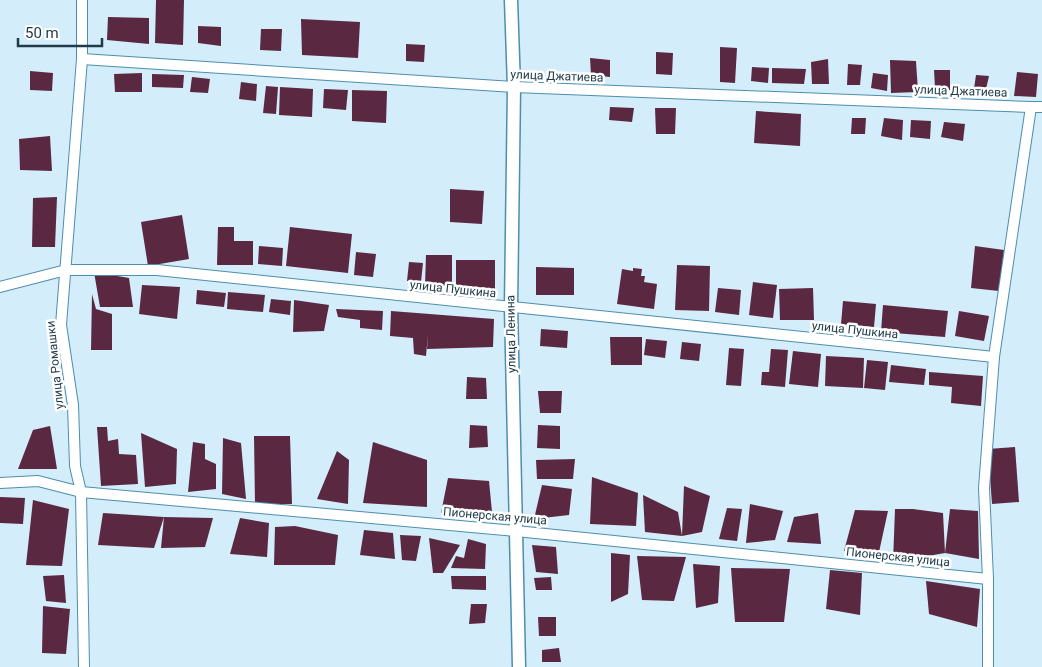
<svg xmlns="http://www.w3.org/2000/svg" width="1042" height="667" font-family="Roboto,sans-serif">
<style>
.building{fill:#5b2841}
.lines{fill:none;stroke-linecap:round;stroke-linejoin:round}
.minor-casing{stroke:#4d8eae;stroke-width:12}
.tertiary-casing{stroke:#4d8eae;stroke-width:15}
.minor{stroke:#fff;stroke-width:10}
.tertiary{stroke:#fff;stroke-width:12}
.labels{text-anchor:middle;stroke-width:5;stroke-linejoin:round;paint-order:stroke}
.street-label{font-size:12px;fill:#203c4a;stroke:#fff}
</style>
<rect width="100%" height="100%" fill="#d3edfa"/>
<g class="building">
<path d="M156,0h28l-1,45 -28,-2z"/>
<path d="M108,17l41,1v26l-42,-4z"/>
<path d="M301,19l59,3 -2,36 -56,-3z"/>
<path d="M198,26l23,1v19l-23,-3z"/>
<path d="M261,29h21l-1,22 -21,-1z"/>
<path d="M406,44l19,1 -1,17 -18,-1z"/>
<path d="M720,47l17,1 -2,35 -15,-1z"/>
<path d="M656,52l17,1 -1,22 -16,-1z"/>
<path d="M590,58l20,2v17l-19,-2z"/>
<path d="M828,59l1,25h-17l-1,-22z"/>
<path d="M890,60l26,1 2,31 -27,1z"/>
<path d="M848,64l14,1 -2,20h-13z"/>
<path d="M752,67l17,1 -1,15 -17,-2z"/>
<path d="M772,68l34,1 -2,15 -32,-1z"/>
<path d="M934,70h16v20l-15,-2z"/>
<path d="M30,71l23,2 -1,18 -22,-1z"/>
<path d="M1017,72l21,2 -2,23 -22,-1z"/>
<path d="M142,73v19h-27l-1,-18z"/>
<path d="M873,73l15,2 -1,16 -16,-3z"/>
<path d="M152,74l32,1 -1,13 -31,-1z"/>
<path d="M976,75l13,1 -3,13h-12z"/>
<path d="M192,77l18,2 -2,14 -18,-1z"/>
<path d="M241,82l16,2 -1,17 -17,-2z"/>
<path d="M266,86l12,1 -2,27 -13,-1z"/>
<path d="M280,87l33,2 -1,28 -33,-2z"/>
<path d="M324,89l24,1 -2,20 -23,-2z"/>
<path d="M352,90l35,1 -1,32 -34,-2z"/>
<path d="M610,107l24,1 -2,14 -23,-2z"/>
<path d="M655,108h21l-1,26h-19z"/>
<path d="M756,111l45,3 -1,32 -46,-3z"/>
<path d="M852,118h14l-1,16h-14z"/>
<path d="M884,118l19,2 -1,20 -21,-4z"/>
<path d="M911,120l20,1 -1,18 -20,-2z"/>
<path d="M944,122l21,2 -2,17 -22,-4z"/>
<path d="M50,136l2,35 -32,-1 -1,-31z"/>
<path d="M450,189l34,2 -2,33 -32,-2z"/>
<path d="M57,197l-2,50h-23l1,-49z"/>
<path d="M182,215l7,44 -41,7 -7,-44z"/>
<path d="M218,227h16v14h19v24h-36z"/>
<path d="M290,227l62,7 -4,39 -62,-7z"/>
<path d="M259,246l24,2 -1,18 -24,-2z"/>
<path d="M975,246l29,4 -5,41 -28,-3z"/>
<path d="M356,252l20,2 -3,23 -19,-2z"/>
<path d="M426,255h26v31l-27,-1z"/>
<path d="M456,260h39v31l-39,-1z"/>
<path d="M409,262l14,1 -2,19 -14,-1z"/>
<path d="M677,265l33,1 -1,45 -34,-1z"/>
<path d="M536,267l38,1v27h-38z"/>
<path d="M633,268l9,1 -1,7h4l-1,6 13,2 -3,25 -37,-5 5,-35 11,2z"/>
<path d="M94,272l35,6 4,29h-33z"/>
<path d="M753,282l24,3 -4,33 -24,-3z"/>
<path d="M142,285l38,2 -3,32 -38,-5z"/>
<path d="M718,288l23,2 -2,25 -24,-3z"/>
<path d="M813,288l1,32h-34l-1,-31z"/>
<path d="M197,290l29,3 -2,14 -28,-3z"/>
<path d="M228,292l37,3 -2,17 -36,-3z"/>
<path d="M92,294l4,15 16,5v36h-21z"/>
<path d="M271,299l20,2 -1,14 -21,-3z"/>
<path d="M294,300l35,5 -5,26 -31,1z"/>
<path d="M843,301l33,3 -2,23 -33,-3z"/>
<path d="M883,305l65,6 -3,26 -64,-5z"/>
<path d="M336,309l47,2 -1,19 -22,-2v-8l-22,-3z"/>
<path d="M391,311l103,8 -1,28 -66,2 1,-15 -2,22 -12,-2 -1,-16 -23,-2z"/>
<path d="M959,311l30,5 -5,25 -29,-5z"/>
<path d="M541,329l27,2 -1,17 -27,-2z"/>
<path d="M610,337h32v28h-31z"/>
<path d="M646,339l21,2 -2,17 -21,-3z"/>
<path d="M682,342l19,2 -2,17 -19,-2z"/>
<path d="M729,348l15,1 -3,37 -15,-1z"/>
<path d="M771,349l17,1 -3,37 -24,-2 1,-13h7z"/>
<path d="M793,351l28,3 -3,33 -29,-3z"/>
<path d="M826,356l38,2 -1,30 -38,-2z"/>
<path d="M867,360l21,2 -3,28 -21,-2z"/>
<path d="M891,365l35,4 -2,16 -35,-3z"/>
<path d="M929,372l54,4 -2,30 -30,-3 1,-16 -23,-2z"/>
<path d="M467,377l19,1 1,21h-21z"/>
<path d="M538,391h24l-1,22h-21z"/>
<path d="M470,425l17,1 1,21 -19,1z"/>
<path d="M538,425l22,1v23l-23,-1z"/>
<path d="M50,426l7,43h-39l15,-39z"/>
<path d="M97,427h10l1,14 10,-2 1,15 17,1 2,29 -37,2z"/>
<path d="M141,433l36,16 -1,35 -31,3z"/>
<path d="M254,436h36l2,68h-37z"/>
<path d="M223,438l18,5 5,56 -24,-5z"/>
<path d="M193,442l12,2v15l11,5v25l-28,3z"/>
<path d="M373,442l54,18v47l-64,-4z"/>
<path d="M1015,447l4,55 -27,2 -4,-55z"/>
<path d="M337,451l12,9 -1,44 -31,-5z"/>
<path d="M575,459l-2,20h-36l-1,-19z"/>
<path d="M592,477l46,16 -2,33 -46,-2z"/>
<path d="M448,478l41,3 3,31 -51,1z"/>
<path d="M542,485l30,4 -3,26 -35,4z"/>
<path d="M684,486l26,10 -8,36 -20,4z"/>
<path d="M643,495l35,17 4,24 -37,-4z"/>
<path d="M0,497l25,1 -2,26 -23,-1z"/>
<path d="M33,500l36,9 -7,57 -36,-1z"/>
<path d="M750,504l33,7 -8,29 -29,3z"/>
<path d="M727,508l15,1 -5,32 -18,-2z"/>
<path d="M895,509h18l30,4 2,40 -52,9z"/>
<path d="M950,509l28,2 1,48 -34,-6z"/>
<path d="M855,510l33,1 -9,41 -35,-1z"/>
<path d="M103,513l61,4 -10,31 -56,-3z"/>
<path d="M818,513l3,31 -34,-2 7,-25z"/>
<path d="M164,517l49,1 -8,29 -44,1z"/>
<path d="M240,518l29,5 -2,34 -37,-3z"/>
<path d="M295,526l43,9 -3,30h-61l1,-38z"/>
<path d="M364,530l29,3 2,26 -35,-4z"/>
<path d="M400,535l21,1 -5,25 -14,-1z"/>
<path d="M429,538l31,7 -17,28h-10z"/>
<path d="M468,539l18,5 -1,25 -34,-1 5,-12 8,2z"/>
<path d="M532,545l24,2 2,27 -22,-2z"/>
<path d="M611,553l19,2 -2,39 -17,8z"/>
<path d="M637,556l49,1 -12,44 -32,-1z"/>
<path d="M693,564l27,2 -2,37 -22,5z"/>
<path d="M731,568l59,1 -6,53h-49z"/>
<path d="M830,570l32,3 -2,42 -34,-6z"/>
<path d="M64,575l2,28 -20,-2 -3,-25z"/>
<path d="M451,576h35v14l-34,-1z"/>
<path d="M551,577l1,13h-16l-2,-12z"/>
<path d="M926,581l54,8 -3,38 -48,-13z"/>
<path d="M471,604h16l-2,19 -16,1z"/>
<path d="M43,606l27,3 -4,45 -24,-1z"/>
<path d="M538,617h18v19h-17z"/>
<path d="M559,648l2,14h-19v-12z"/>
</g>
<g class="lines">
<g class="minor-casing">
<g id="minor">
<path d="M82,0v59l-21,266 12,80 2,61 6,26 3,175"/>
<path d="M82,59l432,28 517,20"/>
<path d="M0,287l66,-17h91l837,87"/>
<path d="M0,483l38,-2 43,11 435,39 472,48"/>
<path d="M988,667v-88l-4,-91 10,-131 37,-250h11"/>
</g>
</g>
<g class="tertiary-casing">
<path id="tertiary" d="M511,0l3,87 -3,220 8,360"/>
</g>
<use href="#minor" class="minor"/>
<use href="#tertiary" class="tertiary"/>
</g>
<g class="labels">
<g class="street-label">
<text transform="translate(557 76) rotate(2)" y="4">улица Джатиева</text>
<text transform="translate(961 91) rotate(2)" y="4">улица Джатиева</text>
<text transform="translate(453 289) rotate(6)" y="4">улица Пушкина</text>
<text transform="translate(855 330) rotate(6)" y="4">улица Пушкина</text>
<text transform="translate(511 334) rotate(-91)" y="4">улица Ленина</text>
<text transform="translate(55 365) rotate(-96)" y="4">улица Ромашки</text>
<text transform="translate(495 516) rotate(5)" y="4">Пионерская улица</text>
<text transform="translate(898 557) rotate(6)" y="4">Пионерская улица</text>
</g>
</g>
<path d="M18 38v8h84v-8" fill="none" stroke="#203c4a" stroke-width="2.5"/>
<text x="25" y="38" font-size="15" fill="#203c4a" stroke="#ffffff" stroke-width="4" paint-order="stroke">50 m</text>
</svg>
